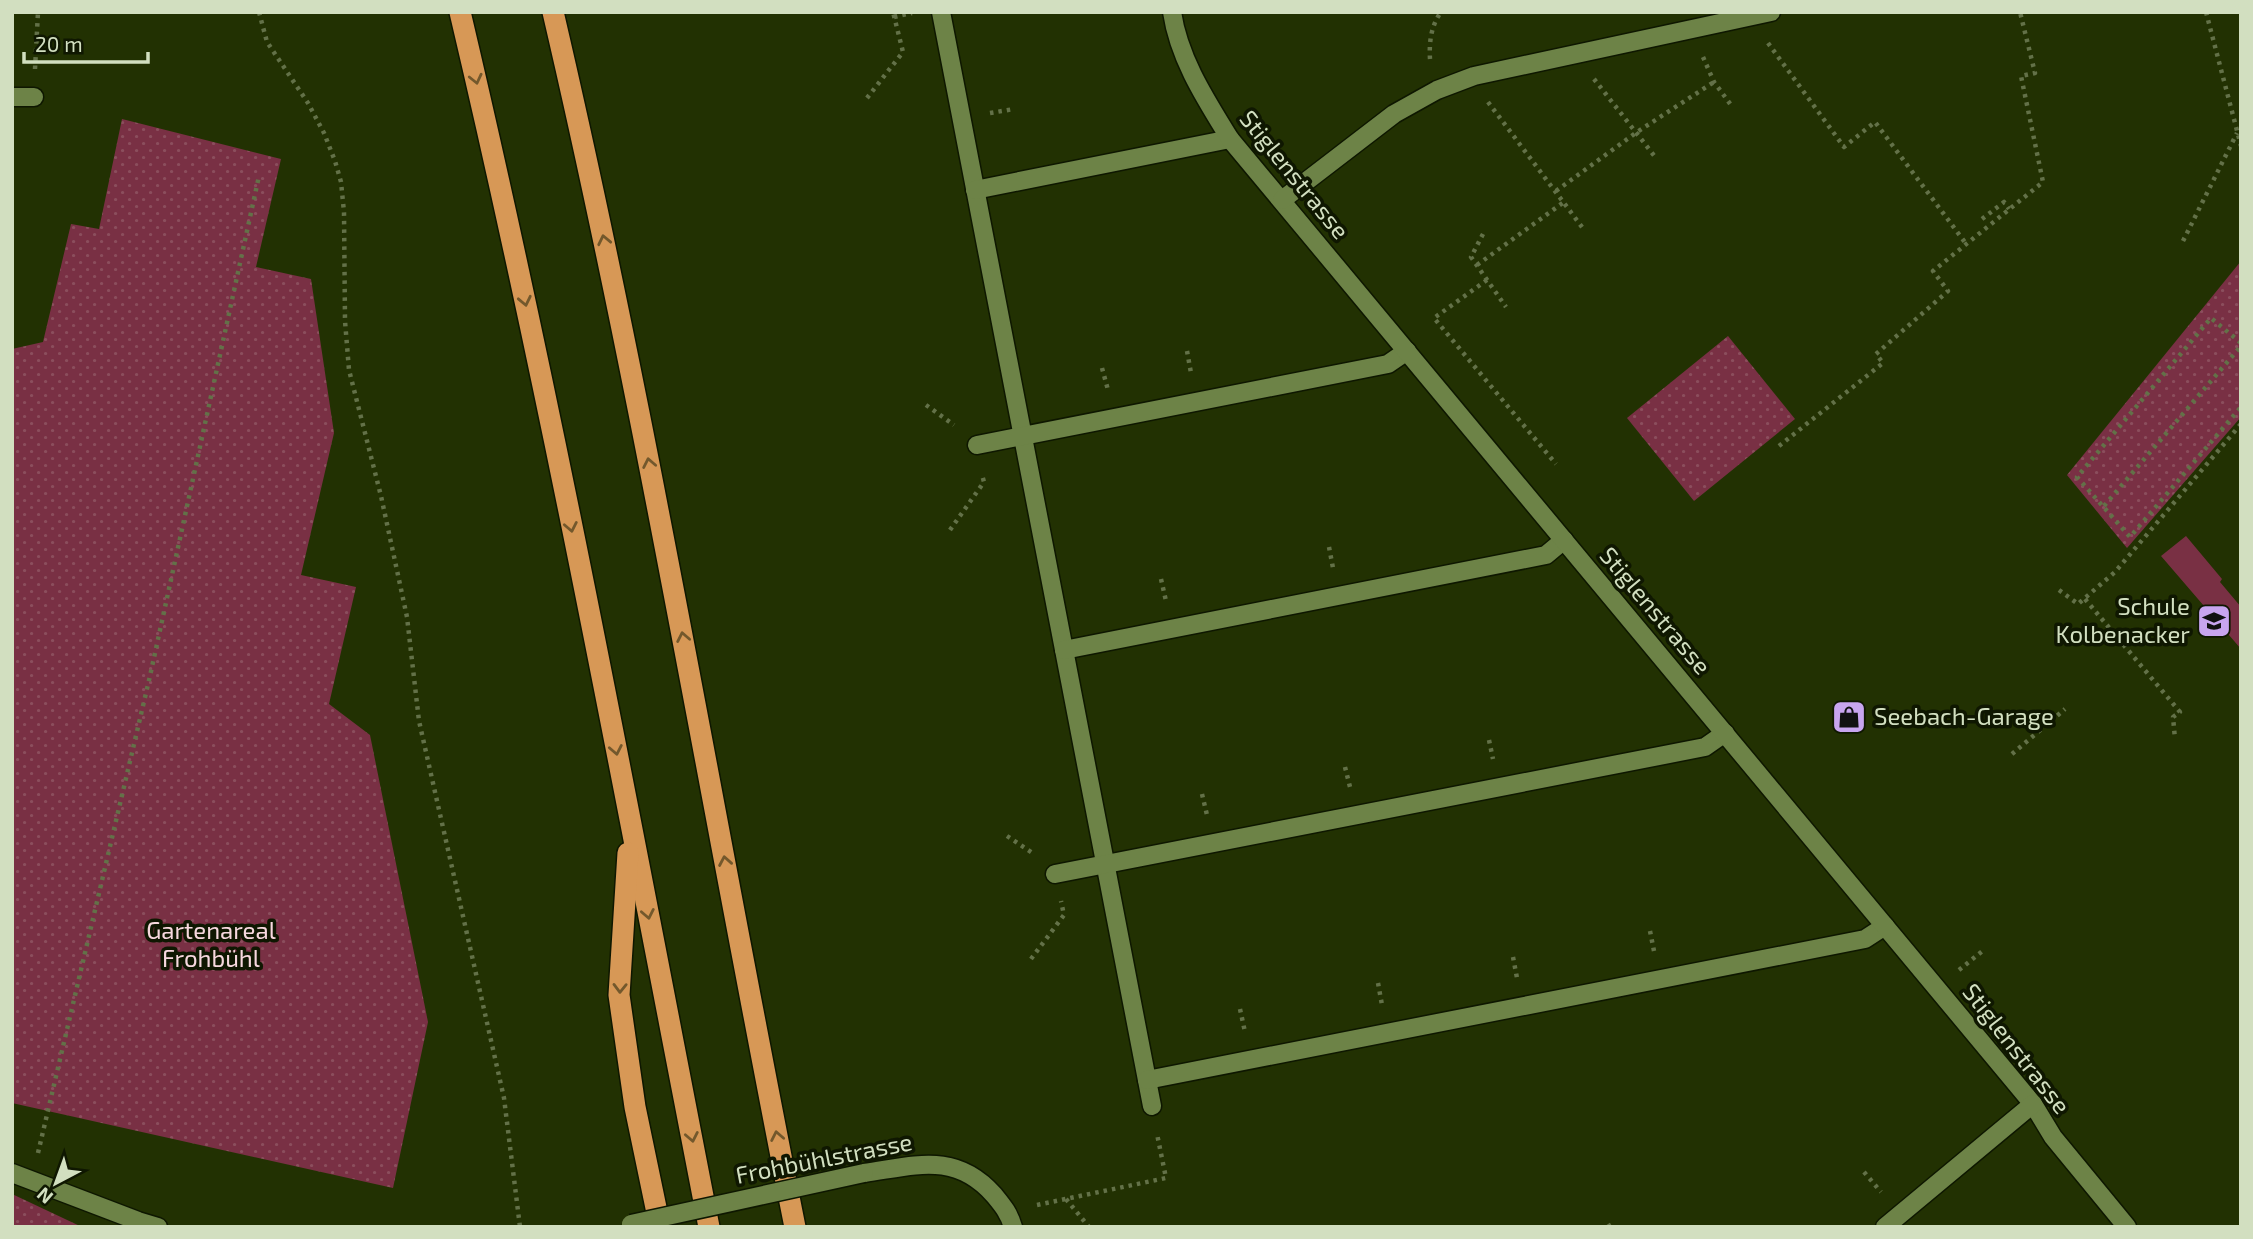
<svg xmlns="http://www.w3.org/2000/svg" width="2253" height="1239" font-family="'Exo 2',sans-serif">
<style>
.green{fill:url(#green-dots)}
.pitch{fill:#793044}
.lines{fill:none;stroke-linecap:round;stroke-linejoin:round}
.service-casing{stroke:#0e1700;stroke-width:21}
.minor-casing{stroke:#0e1700;stroke-width:21}
.motorway-casing{stroke:#0e1700;stroke-width:24}
.path{stroke:#637148;stroke-width:4.5;stroke-dasharray:3.5 5;stroke-linecap:butt}
.service{stroke:#6d8347;stroke-width:18}
.minor{stroke:#6d8347;stroke-width:18}
.motorway{stroke:#d79856;stroke-width:21}
.service-bridge-casing{stroke:#0e1700;stroke-width:21;stroke-linecap:butt}
.service-bridge{stroke:#6d8347;stroke-width:18}
.oneway{stroke:#73582c}
.labels{text-anchor:middle;stroke-width:7;stroke-linejoin:round;paint-order:stroke}
.street-label{font-size:24px;fill:#d2dfc0;stroke:#0f1701}
.poi-label{font-size:24px;fill:#d2dfc0;stroke:#0f1701;text-anchor:end}
.park-label{font-size:24px;fill:#f7d8de;stroke:#0f1701}
</style>
<defs>
<pattern id="green-dots" width="8" height="8" patternUnits="userSpaceOnUse" patternTransform="scale(1.75)"><rect width="8" height="8" fill="#793044"/><path d="M2 2h.1M6 6h.1" fill="none" stroke="#8b4e5d" stroke-width="1.8" stroke-linecap="round"/></pattern>
</defs>
<rect width="100%" height="100%" fill="#223102"/>
<g class="green">
<path d="M122,119l159,40 -25,108 55,12 23,154 -33,142 55,12 -27,117 41,31 58,287 -35,166 -381,-85v-754l31,-7 28,-118 28,5z"/>
<path d="M2241,261v156l-114,131 -60,-73z"/>
<path d="M1728,336l67,83 -101,82 -67,-83z"/>
<path d="M12,1194l70,33h-70z"/>
</g>
<path class="pitch" d="M2186,536l36,43 -2,3 21,25v42l-80,-93z"/>
<g class="lines">
<g class="service-casing">
<g id="service">
<path d="M941,12l211,1094"/>
<path d="M975,190l255,-51"/>
<path d="M977,445l411,-81 19,-13"/>
<path d="M1064,650l482,-95 18,-15"/>
<path d="M1055,874l650,-127 20,-14"/>
<path d="M1147,1080l718,-141 20,-13"/>
<path d="M12,1173l126,48 20,6"/>
<path d="M864,1173c51,-7 91,-22 130,22 9,11 15,18 19,32"/>
</g>
</g>
<g class="minor-casing">
<g id="minor">
<path d="M1172,12c7,47 34,88 58,127l803,965 20,33 74,90"/>
<path d="M12,97h22"/>
<path d="M1282,200l112,-86 43,-24 37,-14 297,-64"/>
<path d="M1885,1227l148,-123"/>
</g>
</g>
<g class="motorway-casing">
<g id="motorway">
<path d="M460,12c95,402 170,809 249,1215"/>
<path d="M553,12c94,402 161,810 242,1215"/>
<path d="M628,853l-9,142 16,112 25,120"/>
</g>
</g>
<g class="path">
<path d="M259,12l8,30 41,61 16,30 11,28 6,21 3,30 1,109 4,49 32,126 26,121 12,104 85,377 16,129"/>
<path d="M2206,12l35,134"/>
<path d="M894,17l18,-4"/>
<path d="M1768,43l76,104 31,-25 92,123"/>
<path d="M1703,57l11,25 17,23"/>
<path d="M1430,59c-1,-17 1,-33 11,-47"/>
<path d="M35,69l3,-57"/>
<path d="M1594,79l62,79"/>
<path d="M867,98l36,-46 -10,-40"/>
<path d="M1488,102l97,129"/>
<path d="M990,113l24,-4"/>
<path d="M1556,191l81,-59 77,-50"/>
<path d="M1982,219l22,-17 5,7"/>
<path d="M1483,234l-12,23 35,50"/>
<path d="M2183,241l54,-108"/>
<path d="M1477,265l87,-63"/>
<path d="M1487,280l-53,38 122,146"/>
<path d="M2241,343l-30,-25 -134,159 53,60 111,-130"/>
<path d="M1187,351l4,22"/>
<path d="M1102,368l6,22"/>
<path d="M926,405l28,20"/>
<path d="M1779,446l104,-83 -7,-9 72,-63 -15,-20 110,-89 -22,-106 14,-3 -15,-61"/>
<path d="M2104,506l137,-160"/>
<path d="M2240,529h1"/>
<path d="M950,530l34,-48 -2,-7"/>
<path d="M1329,547l4,21"/>
<path d="M1161,579l5,22"/>
<path d="M2059,590l19,14 37,-32 126,-148"/>
<path d="M2085,599l95,113 -7,5 2,22"/>
<path d="M1489,740l4,19"/>
<path d="M2012,754l53,-45"/>
<path d="M1345,767l5,20"/>
<path d="M1202,794l5,21"/>
<path d="M1007,836l27,18"/>
<path d="M1650,931l4,20"/>
<path d="M1513,957l4,21"/>
<path d="M1031,959l33,-44 -3,-14"/>
<path d="M1959,970l26,-21"/>
<path d="M1378,983l4,22"/>
<path d="M1240,1009l5,23"/>
<path d="M38,1153l112,-477 109,-500"/>
<path d="M1864,1172l17,20"/>
<path d="M1066,1199l23,28"/>
<path d="M1037,1205l129,-27 -9,-44"/>
<path d="M1608,1224l2,3"/>
</g>
<use href="#service" class="service"/>
<use href="#minor" class="minor"/>
<use href="#motorway" class="motorway"/>
<g class="service-bridge-casing">
<path id="service-bridge" d="M631,1224l233,-51"/>
</g>
<use href="#service-bridge" class="service-bridge"/>
</g>
<defs><path id="oneway-chevron" d="M-2-3.5L2.5 0L-2 3.5" fill="none" stroke-width="1.6" stroke-linecap="round" stroke-linejoin="round" transform="scale(1.75)"/></defs>
<g class="oneway">
<use href="#oneway-chevron" transform="translate(476 79) rotate(77)"/>
<use href="#oneway-chevron" transform="translate(604 240) rotate(-102)"/>
<use href="#oneway-chevron" transform="translate(525 301) rotate(78)"/>
<use href="#oneway-chevron" transform="translate(649 463) rotate(-101)"/>
<use href="#oneway-chevron" transform="translate(571 527) rotate(79)"/>
<use href="#oneway-chevron" transform="translate(683 637) rotate(-101)"/>
<use href="#oneway-chevron" transform="translate(616 750) rotate(79)"/>
<use href="#oneway-chevron" transform="translate(725 861) rotate(-100)"/>
<use href="#oneway-chevron" transform="translate(648 914) rotate(79)"/>
<use href="#oneway-chevron" transform="translate(620 988) rotate(91)"/>
<use href="#oneway-chevron" transform="translate(777 1136) rotate(-101)"/>
<use href="#oneway-chevron" transform="translate(692 1137) rotate(79)"/>
</g>
<defs>
<g id="school-square" transform="scale(1.75)"><rect x="-9" y="-9" width="18" height="18" rx="4" fill="#c8a5ef" stroke="#0f1701"/><path d="M0-5L7-2L0 1L-7-2ZM-4 1L0 2.5L4 1V4Q0 6-4 4Z" fill="#111"/></g>
<g id="shop-square" transform="scale(1.75)"><rect x="-9" y="-9" width="18" height="18" rx="4" fill="#c8a5ef" stroke="#0f1701"/><path d="M-5-2.5h2.3a2.7 3.5 0 0 1 5.4 0H5L5.5 6h-11ZM-1.5-2.5h3a1.5 2.3 0 0 0-3 0Z" fill="#111"/></g>
</defs>
<g fill-rule="evenodd">
<use href="#school-square" x="2214" y="621"/>
<use href="#shop-square" x="1849" y="717"/>
</g>
<g class="labels">
<g class="street-label">
<text transform="translate(1294 175) rotate(51)" y="8">Stiglenstrasse</text>
<text transform="translate(1655 611) rotate(50)" y="8">Stiglenstrasse</text>
<text transform="translate(2016 1049) rotate(52)" y="8">Stiglenstrasse</text>
<text transform="translate(824 1159) rotate(-11)" y="8">Frohbühlstrasse</text>
</g>
<g class="poi-label">
<text x="2190" y="615">Schule<tspan x="2190" dy="28">Kolbenacker</tspan></text>
<text x="1874" y="725" text-anchor="start">Seebach-Garage</text>
</g>
<g class="park-label">
<text x="211" y="939">Gartenareal<tspan x="211" dy="28">Frohbühl</tspan></text>
</g>
</g>
<rect width="2253" height="1239" fill="none" stroke="#d2dfc0" stroke-width="28"/>
<g transform="translate(56 1183) rotate(221)" stroke="#0f1701" stroke-width="5" paint-order="stroke">
<path d="M0-5L12 26L0 18L-12 26Z" fill="#d2dfc0"/>
<text y="-10" font-size="19" font-weight="bold" text-anchor="middle" fill="#d2dfc0">N</text>
</g>
<path d="M24 52v10h124v-10" fill="none" stroke="#d2dfc0" stroke-width="3.5"/>
<text x="35" y="52" font-size="21" fill="#d2dfc0" stroke="#0f1701" stroke-width="5" paint-order="stroke">20 m</text>
</svg>
